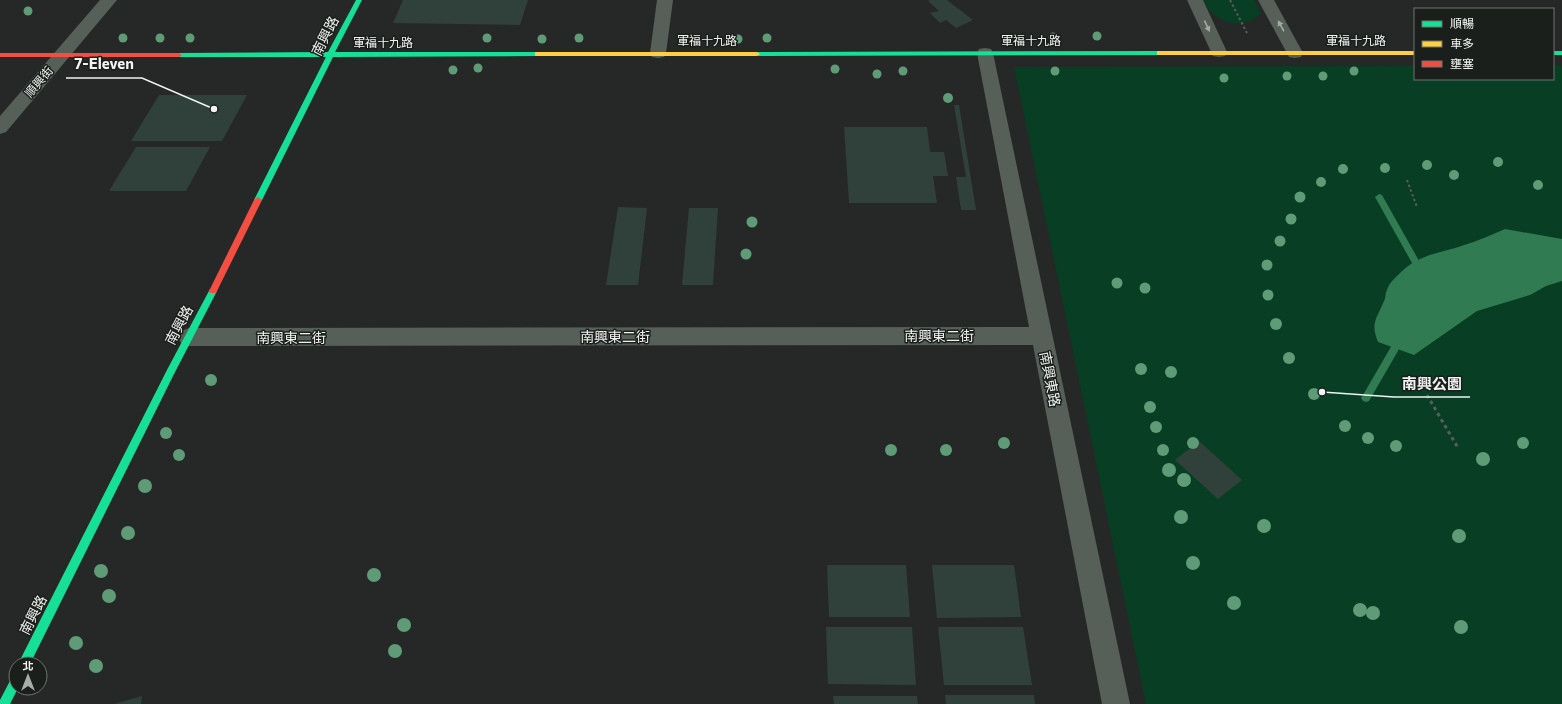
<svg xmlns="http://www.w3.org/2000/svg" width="1562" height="704" font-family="Commissioner,'Noto Sans TC',sans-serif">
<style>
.green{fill:#073e24}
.water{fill:#307b51}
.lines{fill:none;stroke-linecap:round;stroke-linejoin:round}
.stream{fill:#307b51;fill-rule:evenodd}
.building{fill:#2f413a}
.path-far1{stroke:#585e5a;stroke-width:2;stroke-dasharray:2.5 2.5;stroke-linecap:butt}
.path{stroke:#585e5a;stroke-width:3;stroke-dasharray:3.5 3.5;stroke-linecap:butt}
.street{fill:#566059;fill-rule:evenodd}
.fast{fill:#16e098;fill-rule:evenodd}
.slow{fill:#ffcf43;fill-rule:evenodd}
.jam{fill:#f24e42;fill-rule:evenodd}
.tree{fill:#5e9b76}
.oneway{fill:#a3aaa5}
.labels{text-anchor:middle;stroke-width:3;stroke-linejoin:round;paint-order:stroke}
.far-street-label{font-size:12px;fill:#f0f3f1;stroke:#1b1f1c}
.street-label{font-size:14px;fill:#f0f3f1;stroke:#1b1f1c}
.leader{fill:none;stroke:#f0f3f1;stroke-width:1.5}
.callout-dot{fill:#f0f3f1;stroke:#1b1f1c;stroke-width:1.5}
.callout-label{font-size:15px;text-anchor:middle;font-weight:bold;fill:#f0f3f1;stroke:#1b1f1c;stroke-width:3;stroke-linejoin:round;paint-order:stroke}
</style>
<rect width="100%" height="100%" fill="#262827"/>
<g class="green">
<path d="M1203,0h51l7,13c-19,19 -47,10 -58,-13z"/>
<path d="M1415,66v13h138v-13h9v638h-416l-132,-637z"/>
</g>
<path class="water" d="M1505,229l57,10v42l-16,5 -16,9 -53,16 -63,44 -36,-13c-8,-19 -1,-24 6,-41 2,-3 1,-8 3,-11 2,-7 8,-12 13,-17 20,-20 40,-19 64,-28 14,-4 27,-10 41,-16z"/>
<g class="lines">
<g class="stream">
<path d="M1379,194l3,1 36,64 1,2 -1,2h-6l-37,-66z"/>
<path d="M1395,344l3,1 1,3 -1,3 -29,50 -3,1 -3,-1 -2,-3 2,-3 29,-50z"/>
</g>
</g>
<g class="building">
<path d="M403,0h125l-8,25 -127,-2z"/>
<path d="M930,0h17l26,20 -17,8 -10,-8 -6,3 -10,-10 9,-2 -11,-10z"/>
<path d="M159,95h88l-25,46h-91z"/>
<path d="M954,105h5l17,105h-15l-5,-33h10z"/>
<path d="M844,127h83l3,25h14l4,24h-15l4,27h-88z"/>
<path d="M136,147h74l-24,44h-77z"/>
<path d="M618,207l29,1 -9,77h-32z"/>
<path d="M689,208h29l-5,77h-31z"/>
<path d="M1199,441l43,39 -24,19 -43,-39z"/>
<path d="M827,565h79l4,52h-81z"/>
<path d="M932,565h82l7,52 -84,1z"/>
<path d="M826,627h86l4,58 -88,-1z"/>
<path d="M938,627h85l9,58h-88z"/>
<path d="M945,695h89l1,9h-89z"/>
<path d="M142,696l-1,8h-27z"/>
<path d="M833,696h84l1,8h-84z"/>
</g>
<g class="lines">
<g class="path-far1">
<path d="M1230,0l17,33"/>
<path d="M1407,180l10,27"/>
</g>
<path class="path" d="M1427,395l31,53"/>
<g class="street">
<path d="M100,0h17l-111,132 -6,2v-18z"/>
<path d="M657,0h16l-7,53 -2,4 -6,1 -6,-1 -2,-4z"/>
<path d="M1187,0h16l24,52 -2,4 -6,1 -6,-1z"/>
<path d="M1258,0h16l29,53 -2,4 -6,1 -6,-1z"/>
<path d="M985,48l6,1 2,4 137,651h-28l-69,-359 -844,1 -8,-3 -3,-6 3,-6 8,-3 840,-1 -52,-274 2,-4z"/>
</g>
<g class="fast">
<path d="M356,0h6l-27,52h202l3,2 -3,2 -204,1 -71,143 -4,3 -3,-1 -1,-2 72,-143h-147l-3,-2 3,-2 149,-1z"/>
<path d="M1159,51h2v4l-404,1 -3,-2 3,-2z"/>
<rect x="1553" y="51" width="9" height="4"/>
<path d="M213,288l4,3 -43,83 -144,290h-12l150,-296 42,-79z"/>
<path d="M16,675v13h2l-8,16h-10v-4l12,-23z"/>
</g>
<g class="slow">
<rect x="1157" y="51" width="258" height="4"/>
<path d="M535,52h222l3,2 -3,2h-222z"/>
</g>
<g class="jam">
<path d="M0,53h179l3,2 -3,2h-179z"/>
<path d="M258,197l4,3 -45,91 -1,2h-6l-1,-2 45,-91z"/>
</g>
</g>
<g class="tree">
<circle cx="28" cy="11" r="4.5"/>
<circle cx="1097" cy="36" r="4.5"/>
<circle cx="1053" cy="37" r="4.5"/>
<circle cx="123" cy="38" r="4.5"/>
<circle cx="160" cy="38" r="4.5"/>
<circle cx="190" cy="38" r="4.5"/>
<circle cx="487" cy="38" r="4.5"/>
<circle cx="579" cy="38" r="4.5"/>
<circle cx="767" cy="38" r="4.5"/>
<circle cx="542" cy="39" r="4.5"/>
<circle cx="738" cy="39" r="4.5"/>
<circle cx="478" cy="68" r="4.5"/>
<circle cx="835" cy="69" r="4.5"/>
<circle cx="453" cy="70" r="4.5"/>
<circle cx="903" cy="71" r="4.5"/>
<circle cx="1055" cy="71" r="4.5"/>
<circle cx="1354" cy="71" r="4.5"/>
<circle cx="877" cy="74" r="4.5"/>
<circle cx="1287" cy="76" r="4.5"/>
<circle cx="1323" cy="76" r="4.5"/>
<circle cx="1224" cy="78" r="4.5"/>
<circle cx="948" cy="98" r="5"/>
<circle cx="1498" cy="162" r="5"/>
<circle cx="1427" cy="165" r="5"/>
<circle cx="1385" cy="168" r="5"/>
<circle cx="1343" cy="169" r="5"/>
<circle cx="1454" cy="175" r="5"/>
<circle cx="1321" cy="182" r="5"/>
<circle cx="1538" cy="185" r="5"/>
<circle cx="1300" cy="197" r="5.5"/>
<circle cx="1291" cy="219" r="5.5"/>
<circle cx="752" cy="222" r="5.5"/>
<circle cx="1280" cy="241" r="5.5"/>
<circle cx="746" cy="254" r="5.5"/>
<circle cx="1267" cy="265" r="5.5"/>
<circle cx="1117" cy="283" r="5.5"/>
<circle cx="1145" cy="288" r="5.5"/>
<circle cx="1268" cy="295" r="5.5"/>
<circle cx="1276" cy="324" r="6"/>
<circle cx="1289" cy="358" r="6"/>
<circle cx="1141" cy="369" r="6"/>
<circle cx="1171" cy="372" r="6"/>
<circle cx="211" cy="380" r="6"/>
<circle cx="1314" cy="394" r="6"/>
<circle cx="1150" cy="407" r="6"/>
<circle cx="1345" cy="426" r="6"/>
<circle cx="1156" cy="427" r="6"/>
<circle cx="166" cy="433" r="6"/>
<circle cx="1368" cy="438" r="6"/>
<circle cx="1004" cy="443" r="6"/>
<circle cx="1193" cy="443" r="6"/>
<circle cx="1523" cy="443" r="6"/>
<circle cx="1396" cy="446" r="6"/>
<circle cx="891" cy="450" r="6"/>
<circle cx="946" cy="450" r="6"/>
<circle cx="1163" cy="450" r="6"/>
<circle cx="179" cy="455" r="6"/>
<circle cx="1483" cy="459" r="7"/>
<circle cx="1169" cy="470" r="7"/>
<circle cx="1184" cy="480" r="7"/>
<circle cx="145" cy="486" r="7"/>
<circle cx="1181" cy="517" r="7"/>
<circle cx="1264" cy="526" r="7"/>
<circle cx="128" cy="533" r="7"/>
<circle cx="1459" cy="536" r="7"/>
<circle cx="1193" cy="563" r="7"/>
<circle cx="101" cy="571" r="7"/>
<circle cx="374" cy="575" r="7"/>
<circle cx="109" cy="596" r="7"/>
<circle cx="1234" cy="603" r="7"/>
<circle cx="1360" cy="610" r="7"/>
<circle cx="1373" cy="613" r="7"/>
<circle cx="404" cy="625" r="7"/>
<circle cx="1461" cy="627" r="7"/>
<circle cx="76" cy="643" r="7"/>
<circle cx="395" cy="651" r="7"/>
<circle cx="96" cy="666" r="7"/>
</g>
<defs><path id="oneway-solid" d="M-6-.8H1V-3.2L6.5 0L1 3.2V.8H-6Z"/></defs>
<g class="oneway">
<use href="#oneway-solid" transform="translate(1207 26) rotate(65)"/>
<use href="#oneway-solid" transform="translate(1281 26) rotate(-119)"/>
</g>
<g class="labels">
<g class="far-street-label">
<text x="707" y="45">軍福十九路</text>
<text x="1031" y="45">軍福十九路</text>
<text x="1356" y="45">軍福十九路</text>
<text x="383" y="47">軍福十九路</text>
<text transform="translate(39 82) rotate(-50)" y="4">順興街</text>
</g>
<g class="street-label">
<text transform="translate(325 36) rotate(-63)" y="5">南興路</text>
<text transform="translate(179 325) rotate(-62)" y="5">南興路</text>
<text x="939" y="341">南興東二街</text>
<text x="615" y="342">南興東二街</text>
<text x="291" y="343">南興東二街</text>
<text transform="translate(1050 379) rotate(79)" y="5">南興東路</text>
<text transform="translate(33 615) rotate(-63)" y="5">南興路</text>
</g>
</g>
<path class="leader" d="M214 109L142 78H66M1322 392L1394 397H1470"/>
<g class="callout-dot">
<circle cx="214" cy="109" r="4"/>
<circle cx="1322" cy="392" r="4"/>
</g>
<g class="callout-label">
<text x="104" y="69">7-Eleven</text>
<text x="1432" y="389">南興公園</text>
</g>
<rect x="1414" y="8" width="140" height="72" fill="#1b1f1c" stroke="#707471"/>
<rect x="1422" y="21" width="20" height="6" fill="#16e098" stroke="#707471"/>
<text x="1450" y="28" font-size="12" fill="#f0f3f1">順暢</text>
<rect x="1422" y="41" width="20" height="6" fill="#ffcf43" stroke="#707471"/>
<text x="1450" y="48" font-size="12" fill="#f0f3f1">車多</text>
<rect x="1422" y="61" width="20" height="6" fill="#f24e42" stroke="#707471"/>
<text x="1450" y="68" font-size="12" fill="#f0f3f1">壅塞</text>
<g transform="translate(28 676)"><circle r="19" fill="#1b1f1c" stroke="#707471"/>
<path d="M0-3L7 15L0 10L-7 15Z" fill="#a9acaa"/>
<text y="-6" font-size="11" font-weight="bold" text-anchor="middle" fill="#f0f3f1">北</text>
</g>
</svg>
